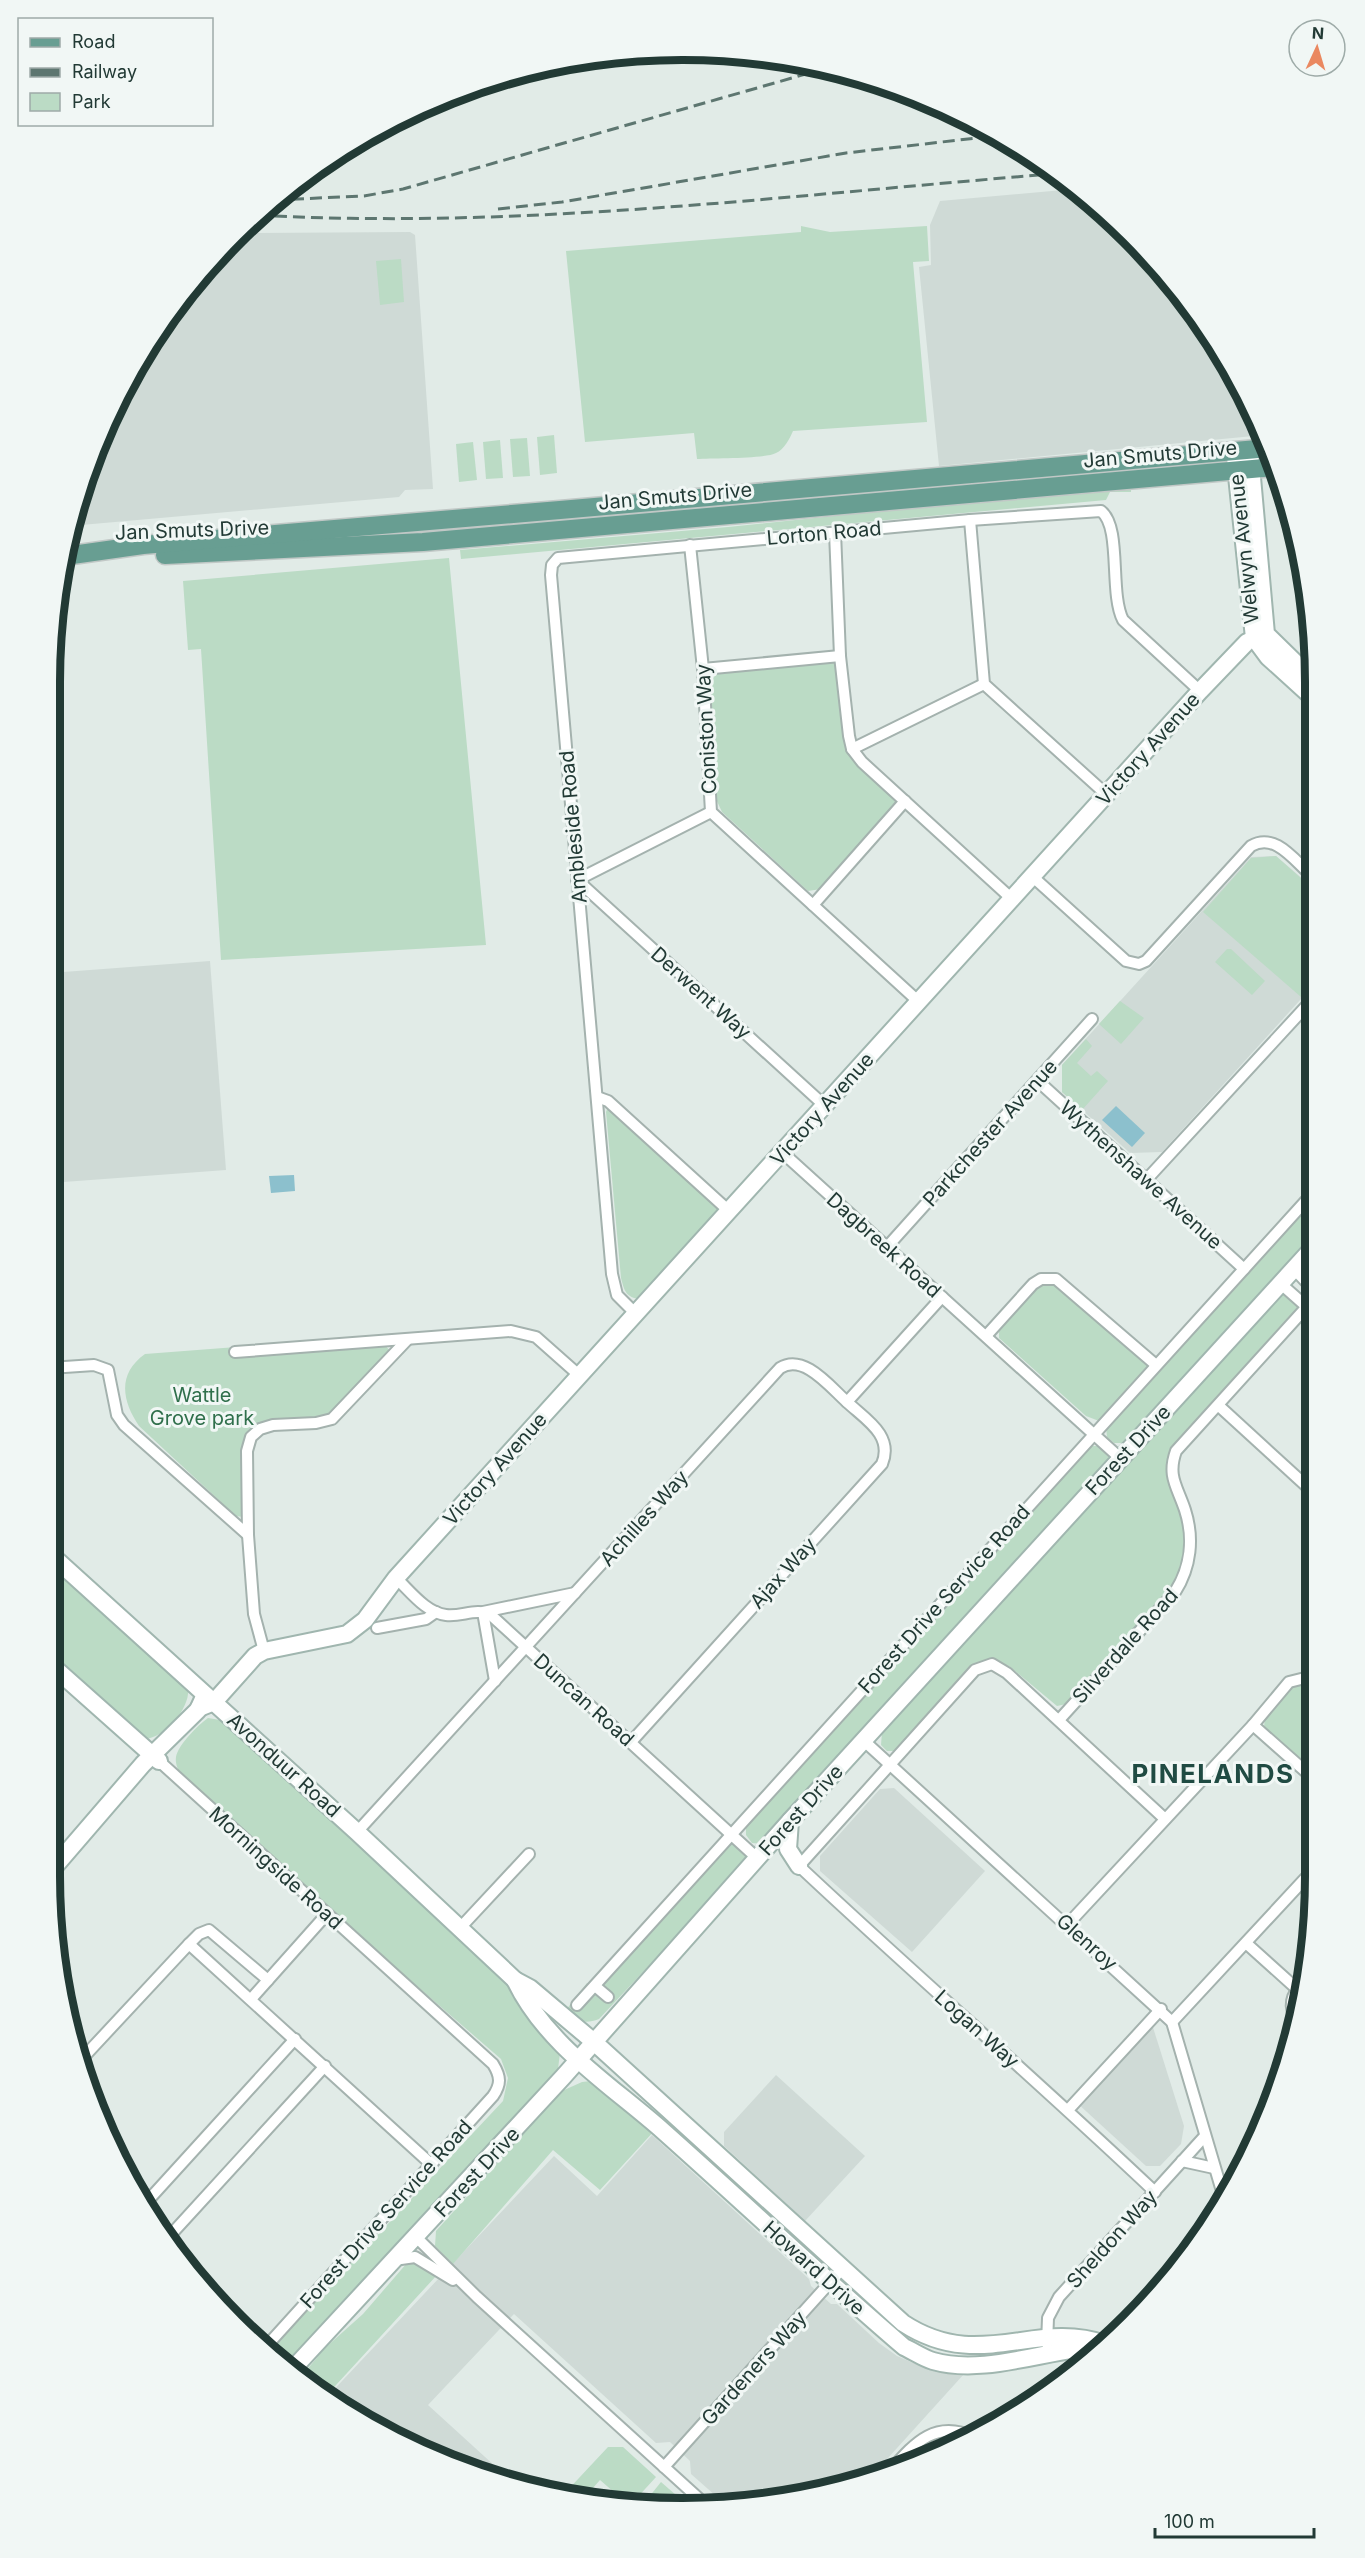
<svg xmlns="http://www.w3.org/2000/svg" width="1365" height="2558" font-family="Inter,sans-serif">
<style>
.built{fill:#cfdad6}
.green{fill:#bbdbc5}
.water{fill:#8cc0cd}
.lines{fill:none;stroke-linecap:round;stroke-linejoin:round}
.street-casing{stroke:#a4b2ae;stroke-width:14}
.secondary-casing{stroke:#a0b6af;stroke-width:20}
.primary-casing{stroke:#c1c8c6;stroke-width:21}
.street{stroke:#fff;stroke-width:10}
.secondary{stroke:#fff;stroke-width:16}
.primary{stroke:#689e92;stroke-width:18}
.rail{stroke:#5d7670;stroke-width:3;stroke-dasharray:12 6;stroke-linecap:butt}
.labels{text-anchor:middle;stroke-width:6;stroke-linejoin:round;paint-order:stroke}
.street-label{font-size:20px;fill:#223a35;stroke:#f1f7f5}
.park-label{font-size:20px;fill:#2f6f4b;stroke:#f1f7f5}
.district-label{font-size:26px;font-weight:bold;letter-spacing:1.5px;fill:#204b43;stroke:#f1f7f5}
.rim{fill:none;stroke:#223a35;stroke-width:8}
</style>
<rect width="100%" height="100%" fill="#e1ebe7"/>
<g class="built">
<path d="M1074,189l26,17 109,125 55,104 -325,31 -20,-199 12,-2 -1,-40 10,-24z"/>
<path d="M410,232l5,3 18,254 -28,1 -6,7 -329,29 45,-124 66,-105 60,-64z"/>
<path d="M1276,856l35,30v102l-149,164 -32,1 -68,-61v-27l189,-208z"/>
<path d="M210,961l16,209 -176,13v-210z"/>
<path d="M50,1252l9,103 -9,1z"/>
<path d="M894,1788l91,83 -73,81 -92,-81v-15l60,-67z"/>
<path d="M1151,2021l33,105 -3,18 -21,22h-14l-70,-64z"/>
<path d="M776,2075l89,81 -60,65 -81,-75v-14z"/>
<path d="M652,2135l157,144 2,7 20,18h6l42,39 18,13 21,9 46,9 -95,105 -22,8 -82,16 -40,1 -34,-30 -1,-13 -20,-19 -14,1 -142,-129 -86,91 90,82 -78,-27 -114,-62 228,-242 43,40z"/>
</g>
<g class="green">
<path d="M801,226l29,6 97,-6 2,35 -16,1 14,160 -134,9c-3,7 -9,19 -17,22 -11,6 -63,5 -79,6l-3,-26 -109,9 -19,-191 235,-19z"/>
<path d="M401,259l3,43 -24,3 -4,-44z"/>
<path d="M554,435l3,38 -17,2 -3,-38z"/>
<path d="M527,438l3,38 -17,1 -3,-38z"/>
<path d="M500,440l3,38 -17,1 -3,-37z"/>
<path d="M473,442l4,38 -18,2 -3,-38z"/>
<path d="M1131,485v7h-21l-4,8 -645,59 -1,-9 268,-23z"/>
<path d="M449,558l37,387 -265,15 -20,-311 -13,1 -5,-69z"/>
<path d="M831,660l6,4 11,78 49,59 -76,88 -13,2 -86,-79 -6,-13 -6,-117 7,-9z"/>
<path d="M1276,856l35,31v98l-10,12 -98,-85 48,-54z"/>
<path d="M1227,949h4l34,32 -13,14 -37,-33z"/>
<path d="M1120,1001l24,17 -23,26 -22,-20z"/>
<path d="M1086,1039l6,7 -15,17 14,13 6,-5 11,10 -26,29 -20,-18v-27z"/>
<path d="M608,1107l111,100v4l-79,88c-14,-1 -16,-9 -19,-21l-15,-166z"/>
<path d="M1312,1202v37l-186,204h-12l-7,-6 -1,-10z"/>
<path d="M1043,1280h7l100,81v7l-51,53 -13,-5 -87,-78v-10z"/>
<path d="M1287,1294l12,11 -1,6 -127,145 20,84 -13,41 -107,122 -14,3 -48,-40 -22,-5 -90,90h-10l-6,-6 1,-13 399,-437z"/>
<path d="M314,1341l4,8 67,-4 5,6c-17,18 -48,61 -70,67 -28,7 -37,-5 -67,12l-10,87 -7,-1 -97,-90c-17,-25 -22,-52 6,-72z"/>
<path d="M1090,1446h10l8,7v12l-345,379 -11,-1 -6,-8v-11z"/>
<path d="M50,1560l138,130c2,18 -24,48 -43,49l-95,-83z"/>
<path d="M1303,1682l10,4 1,87 -50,-45 1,-13 30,-32z"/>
<path d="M208,1718l18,3 277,255 57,77 -2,16 -273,298 -18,-14 236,-252 5,-23 -7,-19 -172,-149 -148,-134c-3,-7 -6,-12 -5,-19 2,-12 22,-32 32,-39z"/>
<path d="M731,1842l14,13v8l-146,156c-15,6 -23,2 -33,-9l21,-27 8,9z"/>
<path d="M591,2081l64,49 -55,60 -47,-40 -100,114 -18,-18 1,-15 126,-140 20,-9z"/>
<path d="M413,2262l24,13 -112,122 -25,-19 25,-30 38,-34 44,-51z"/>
<path d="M608,2447h15l33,30 -21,23 -8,-7 -5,6 -22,-19 -16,18 -20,-4z"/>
<path d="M661,2482l23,20 -3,4 -40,1z"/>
</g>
<g class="water">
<path d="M1116,1106l29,27 -13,14 -30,-27z"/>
<path d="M294,1175l1,16 -24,2 -2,-17z"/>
</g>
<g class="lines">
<g class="street-casing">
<g id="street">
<path d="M970,520l14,164 123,111"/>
<path d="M835,532l5,124 9,80 3,13 10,13 150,137"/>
<path d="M690,545l13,124 8,143 208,190"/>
<path d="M703,669l137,-13"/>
<path d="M852,749l132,-65"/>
<path d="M711,812l-134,68 248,226"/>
<path d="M1033,877l93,84 13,3 7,-3 105,-115c24,-14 43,14 60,29"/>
<path d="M813,905l92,-104"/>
<path d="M1038,1081l206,188"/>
<path d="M597,1097l11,4 121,110"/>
<path d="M783,1153l337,305"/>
<path d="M1147,1179l164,-178"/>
<path d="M887,1247l205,-228"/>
<path d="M1294,1269l18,19"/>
<path d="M1281,1284l26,23 5,1"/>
<path d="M636,1314l-19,-19 -5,-21 -61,-699 1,-10 6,-7 412,-38 131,-9c21,16 8,82 22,109l77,71"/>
<path d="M986,1336l47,-52 8,-5h15l100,86"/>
<path d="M235,1352l276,-21 25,6 44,39"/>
<path d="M50,1368l44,-3 14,5 9,45 7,10 124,110"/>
<path d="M1219,1406l94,86"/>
<path d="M396,1578c14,13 30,35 50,37 18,2 31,-9 47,2l264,241"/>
<path d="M377,1628l49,-9 10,-7"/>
<path d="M264,1651l-10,-37 -6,-79 -1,-84 4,-14 9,-8 13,-4 43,-2 16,-4 75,-79"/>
<path d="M495,1681l-12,-69 92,-19"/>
<path d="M1059,1720l116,-128c16,-25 19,-54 10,-82 -8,-24 -18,-34 -9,-59l136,-150"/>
<path d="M1253,1725l61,54"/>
<path d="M863,1740l309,282 52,176"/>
<path d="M631,1742l251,-278c12,-29 -17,-45 -35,-62"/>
<path d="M159,1761l334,303c8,13 8,20 0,32l-230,254"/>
<path d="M357,1832l423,-464c24,-15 50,19 67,34l95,-105"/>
<path d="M1068,1924l185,-199 36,-43 16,-4 8,4"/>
<path d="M460,1928l69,-74"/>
<path d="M189,1944l10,-10 10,-4 59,50"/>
<path d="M1247,1944l50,45"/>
<path d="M595,1986l13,11"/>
<path d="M252,1998l74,-83"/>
<path d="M577,2005l735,-811"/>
<path d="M1297,2020c-9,-13 -6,-26 6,-36"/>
<path d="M1172,2022l142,-153"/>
<path d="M79,2062l110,-118 242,220"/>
<path d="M1068,2110l93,-101"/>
<path d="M1182,2161l32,7"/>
<path d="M1155,2192c-117,-111 -239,-216 -356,-326l176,-196 17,-6 15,9 158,146"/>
<path d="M143,2206l152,-167"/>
<path d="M416,2237l61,60 229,208"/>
<path d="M166,2240l159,-174"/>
<path d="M394,2260l21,-3 38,23"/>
<path d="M1047,2344l1,-26 11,-21 145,-160"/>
<path d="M664,2467l179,-199"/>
<path d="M890,2471c24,-27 44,-52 84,-34"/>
</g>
</g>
<g class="secondary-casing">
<g id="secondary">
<path d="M1250,455l16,179 44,43"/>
<path d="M1235,457l19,181 14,19 42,38"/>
<path d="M50,1554l307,278 158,148 15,8 64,54 309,281c76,50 132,-4 202,21"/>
<path d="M50,1664l109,97"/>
<path d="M199,1708l15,-6 41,-46 9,-5 83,-17 18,-14 31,-42 804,-887 47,-49 19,-8"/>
<path d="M790,1821l-2,28 11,17"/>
<path d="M50,1872l93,-108 55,-54 5,-11"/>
<path d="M515,1980c31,65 96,105 148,151 81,72 159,146 241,216 9,4 19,11 29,14 45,13 99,-6 144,-12l14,2"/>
<path d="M291,2371l272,-294 227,-256 522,-572"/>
</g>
</g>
<g class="primary-casing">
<g id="primary">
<path d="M165,555l258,-13 852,-75"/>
<path d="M65,556l78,-11 417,-35 709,-62"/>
</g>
</g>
<use href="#street" class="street"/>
<use href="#secondary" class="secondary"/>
<use href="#primary" class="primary"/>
<g class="rail">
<path d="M579,60l70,-7"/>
<path d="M274,200l90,-4 39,-7 424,-121"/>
<path d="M498,209l64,-7 284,-49 148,-17"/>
<path d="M257,215c265,15 531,-20 795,-41"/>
</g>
</g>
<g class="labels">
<g class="street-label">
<text transform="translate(1160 454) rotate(-5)" y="7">Jan Smuts Drive</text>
<text transform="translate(675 496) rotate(-5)" y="7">Jan Smuts Drive</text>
<text transform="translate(192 530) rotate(-2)" y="7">Jan Smuts Drive</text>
<text transform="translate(824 533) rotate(-5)" y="7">Lorton Road</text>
<text transform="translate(1244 549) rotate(-96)" y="7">Welwyn Avenue</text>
<text transform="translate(706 729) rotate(-93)" y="7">Coniston Way</text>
<text transform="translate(1148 749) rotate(-48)" y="7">Victory Avenue</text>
<text transform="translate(573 827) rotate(-95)" y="7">Ambleside Road</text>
<text transform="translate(701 993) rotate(42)" y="7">Derwent Way</text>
<text transform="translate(822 1109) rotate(-48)" y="7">Victory Avenue</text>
<text transform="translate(990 1133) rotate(-48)" y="7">Parkchester Avenue</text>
<text transform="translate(1141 1175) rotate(42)" y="7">Wythenshawe Avenue</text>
<text transform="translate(884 1245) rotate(42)" y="7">Dagbreek Road</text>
<text transform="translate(1128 1450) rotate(-47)" y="7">Forest Drive</text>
<text transform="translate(495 1469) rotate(-48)" y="7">Victory Avenue</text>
<text transform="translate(644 1518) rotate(-48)" y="7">Achilles Way</text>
<text transform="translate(783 1573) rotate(-48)" y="7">Ajax Way</text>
<text transform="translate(944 1599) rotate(-48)" y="7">Forest Drive Service Road</text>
<text transform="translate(1125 1646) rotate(-48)" y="7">Silverdale Road</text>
<text transform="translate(584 1700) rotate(42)" y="7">Duncan Road</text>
<text transform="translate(284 1765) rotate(42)" y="7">Avonduur Road</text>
<text transform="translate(801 1810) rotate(-48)" y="7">Forest Drive</text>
<text transform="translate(276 1868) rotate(42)" y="7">Morningside Road</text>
<text transform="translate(1087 1942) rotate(42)" y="7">Glenroy</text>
<text transform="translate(977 2029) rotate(42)" y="7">Logan Way</text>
<text transform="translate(477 2172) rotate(-47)" y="7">Forest Drive</text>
<text transform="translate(386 2214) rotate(-48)" y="7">Forest Drive Service Road</text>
<text transform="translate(1112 2239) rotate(-48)" y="7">Sheldon Way</text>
<text transform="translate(814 2268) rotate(42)" y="7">Howard Drive</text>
<text transform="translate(754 2368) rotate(-48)" y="7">Gardeners Way</text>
</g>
<g class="park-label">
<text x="202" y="1402">Wattle<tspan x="202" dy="23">Grove park</tspan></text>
</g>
<g class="district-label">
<text x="1213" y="1783">PINELANDS</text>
</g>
</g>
<path d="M0 0H1365V2558H0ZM682 60H683A622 622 0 0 1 1305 682V1876A622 622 0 0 1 683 2498H682A622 622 0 0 1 60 1876V682A622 622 0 0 1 682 60Z" fill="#f1f7f5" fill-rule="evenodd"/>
<path class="rim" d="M682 60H683A622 622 0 0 1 1305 682V1876A622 622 0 0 1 683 2498H682A622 622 0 0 1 60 1876V682A622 622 0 0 1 682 60Z"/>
<rect x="18" y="18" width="195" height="108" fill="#f1f7f5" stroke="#9eaba8" stroke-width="1.5"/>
<rect x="30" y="38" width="30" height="9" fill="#689e92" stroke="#9eaba8" stroke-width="1.5"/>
<text x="72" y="48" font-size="18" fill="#223a35">Road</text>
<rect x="30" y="68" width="30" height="9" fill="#5d7670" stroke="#9eaba8" stroke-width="1.5"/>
<text x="72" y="78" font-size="18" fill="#223a35">Railway</text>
<rect x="30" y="93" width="30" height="18" fill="#bbdbc5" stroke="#9eaba8" stroke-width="1.5"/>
<text x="72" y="108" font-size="18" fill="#223a35">Park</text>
<g transform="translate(1317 48) rotate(4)"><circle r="28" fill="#f1f7f5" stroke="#9eaba8" stroke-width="1.5"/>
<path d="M0-4.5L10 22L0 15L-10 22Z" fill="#ea8860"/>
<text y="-9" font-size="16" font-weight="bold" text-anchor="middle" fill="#223a35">N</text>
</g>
<path d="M1155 2528v9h159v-9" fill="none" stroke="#223a35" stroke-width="3"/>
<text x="1164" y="2528" font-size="18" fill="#223a35" stroke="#f1f7f5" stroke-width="4.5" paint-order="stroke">100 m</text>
</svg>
